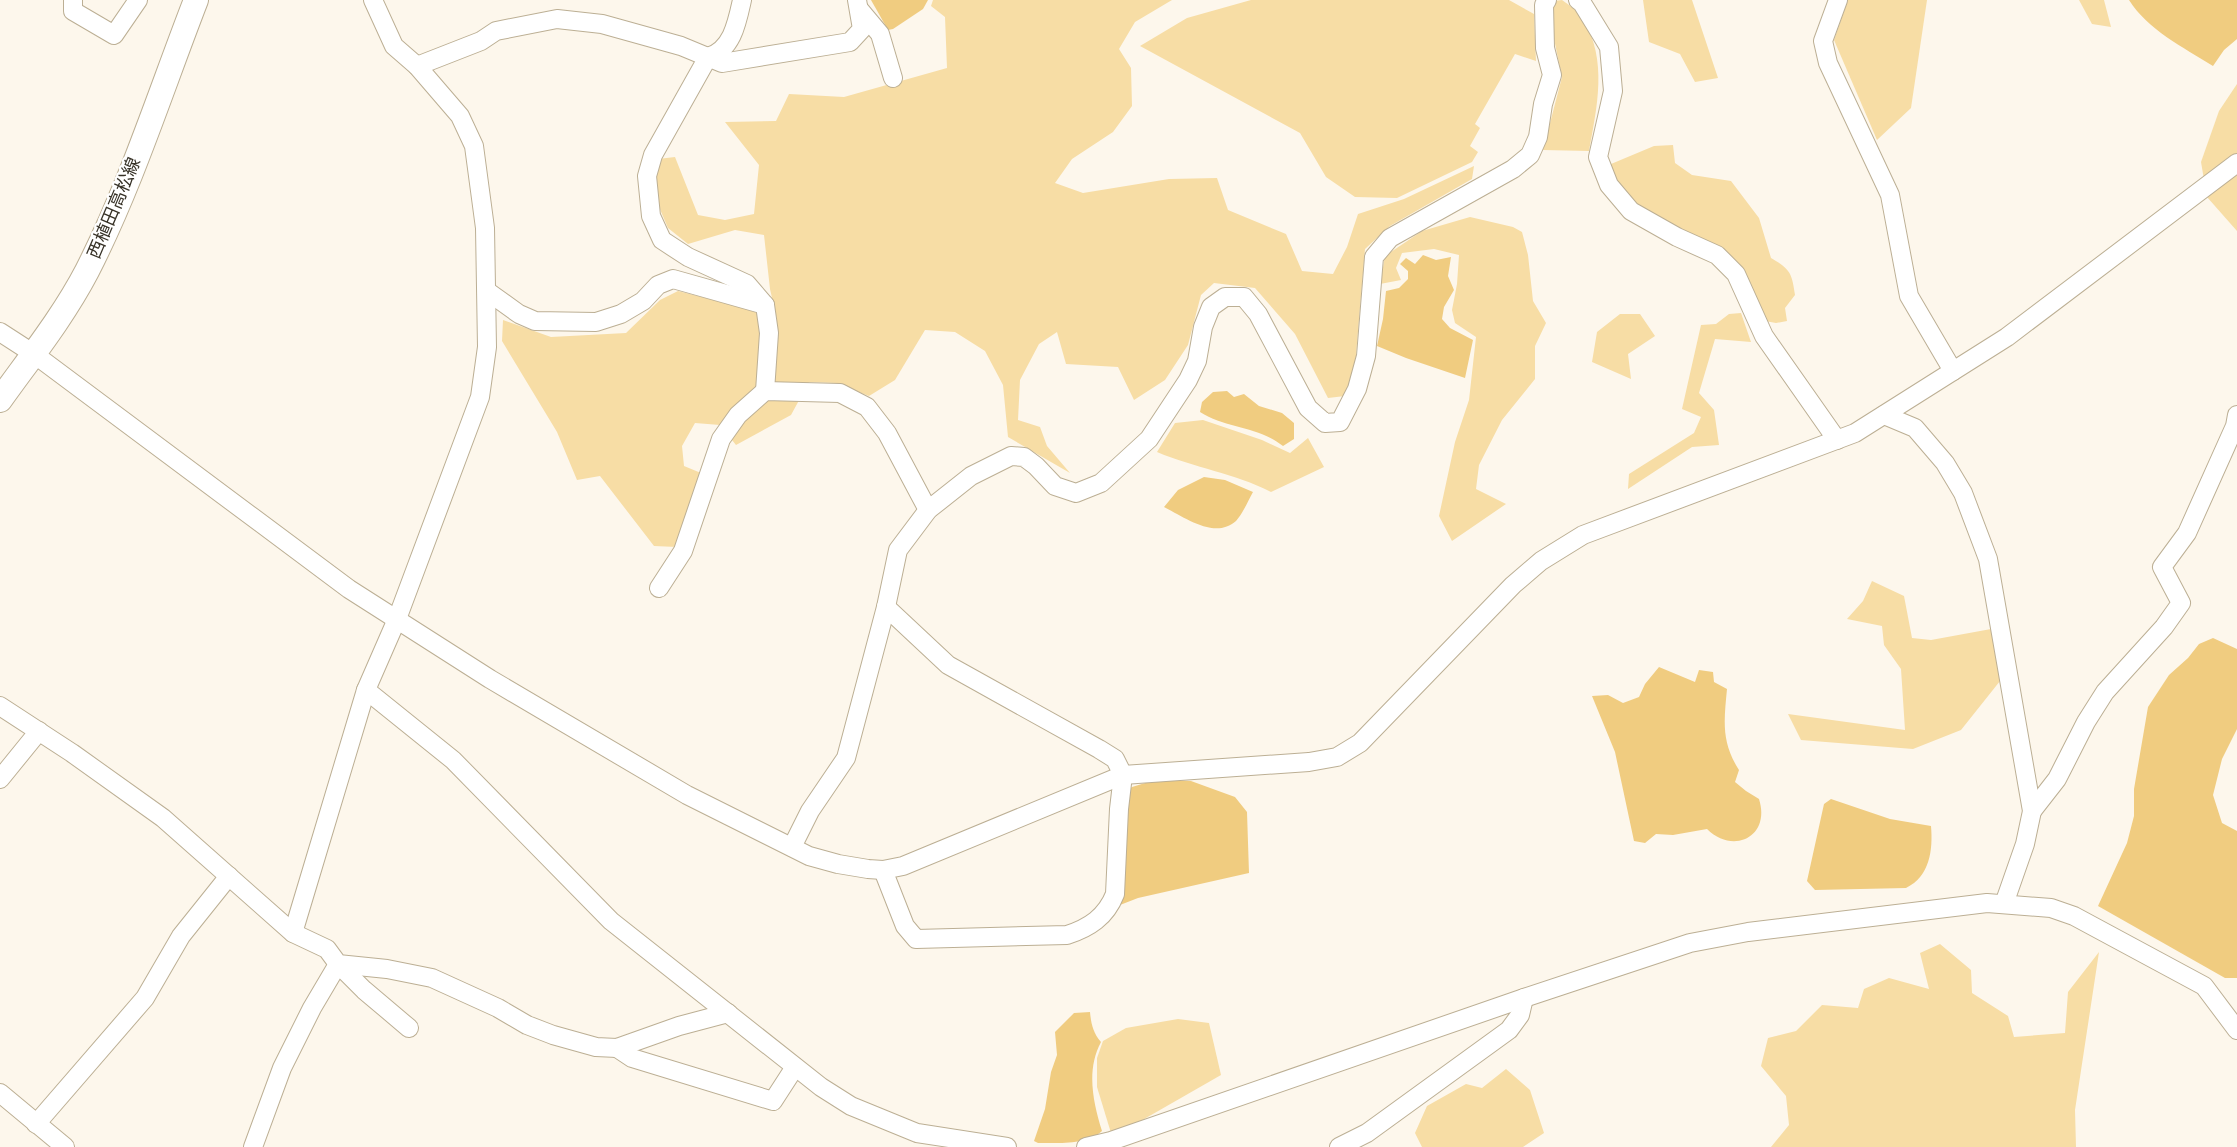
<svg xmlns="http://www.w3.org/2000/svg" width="2237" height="1147" font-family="Lora,'Noto Sans JP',serif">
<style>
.green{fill:#f7dda5}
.water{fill:#f0cc80}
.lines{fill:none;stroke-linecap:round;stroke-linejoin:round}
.minor-casing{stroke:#bcaf94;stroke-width:20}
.major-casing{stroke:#bcaf94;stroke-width:26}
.minor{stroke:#fff;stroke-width:18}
.major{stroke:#fff;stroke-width:24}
.labels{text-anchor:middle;stroke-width:4.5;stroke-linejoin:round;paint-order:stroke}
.street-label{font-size:18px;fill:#373227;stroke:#fff}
</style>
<rect width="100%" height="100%" fill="#fdf7ec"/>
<g class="green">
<path d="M933,0h239l-37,22 -16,27 12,19 1,38 -19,26 -41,27 -17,24 28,10 86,-14 48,-1 11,32 58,24 16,37 31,3 14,-27 11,-33 46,-15 70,-33 -2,13 -82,47 -25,23 -10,118 -10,29 -17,2 -33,-64 -40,-46 -41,-5 -13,12 -13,50 -23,35 -31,20 -16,-33 -52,-3 -9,-32 -18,12 -19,36 -2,40 22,7 7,19 23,27 -62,-36 -5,-52 -18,-34 -30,-19 -30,-2 -30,50 -26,16 -33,-13 -27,-1 -18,33 -55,30 -16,-20 -25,-2 -13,23 2,20 17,7 -24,74 -23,-1 -54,-70 -23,4 -20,-48 -55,-91 1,-21 48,17 75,-4 34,-33 18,-9 60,15 39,14 -7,-31 -6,-54 -29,-5 -47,14 -20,-16 -15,-35 5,-34 17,-2 23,58 27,5 29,-6 5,-49 -34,-43 51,-1 13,-27 55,3 103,-29 -2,-51 -14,-11z"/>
<path d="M1251,0h258l25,14 2,47 -21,-7 -40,70 5,4 -10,18 8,6 -6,10 -75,36 -42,-1 -29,-20 -26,-44 -160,-87 47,-28z"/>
<path d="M1562,0c7,5 17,12 21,19 25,41 14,88 6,132l-46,-1 19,-73 -8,-38v-38z"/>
<path d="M1643,0h49l26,78 -23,4 -15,-28 -31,-12z"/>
<path d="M1848,0h79l-16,108 -34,32 -43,-100z"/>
<path d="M2079,0h25l7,27 -19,-3z"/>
<path d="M2237,84v147l-30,-34 -6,-35 18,-51z"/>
<path d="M1673,145l2,18 17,12 39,6 28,37 12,40c19,11 21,15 24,37l-10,13 2,13 -11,2 -11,-2 -25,-50 -102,-63 -24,-22 -3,-22 43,-18z"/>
<path d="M1470,217l43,10 9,5 6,23 5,46 13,22 -11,23v33l-33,41 -23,45 -3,24 30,15 -54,37 -13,-25 16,-74 14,-42 7,-63 -21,-14 -3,-13 5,-26 2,-29 -25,-6 -32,4 -6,15 5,12 -21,4 5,-28 37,-25z"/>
<path d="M1741,313l10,29 -36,-3 -16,54 15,17 5,35 -27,2 -64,42 1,-15 65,-41 7,-16 -19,-8 19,-84 15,-1 13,-10z"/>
<path d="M1620,314h20l15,22 -27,18 3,25 -39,-17 5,-30z"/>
<path d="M1203,420l59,20 28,13 18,-15 16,29 -53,25c-37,-19 -76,-24 -114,-40l18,-29z"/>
<path d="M1872,581l32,15 8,42 19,2 60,-11 9,52 -39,49 -48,19 -112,-9 -13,-26 117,16 -4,-61 -17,-24 -2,-19 -35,-7 16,-18z"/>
<path d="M1940,944l31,26 1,23 36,23 6,21 51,-4 3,-41 31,-40 -24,158 1,37h-305l18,-22 -3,-29 -25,-30 7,-28 28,-7 26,-26 36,3 6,-19 25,-11 40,11 -9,-36z"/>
<path d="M1178,1019l31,4 12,52 -89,51 -21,7 -14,-46v-29l6,-17 23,-13z"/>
<path d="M1506,1069l24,21 14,43 -21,14h-101l-7,-14 12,-27 39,-22 16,4z"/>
</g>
<g class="water">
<path d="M871,0h57l-5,9 -30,20 -5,1z"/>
<path d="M2129,0h108v39l-13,11 -11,16c-30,-19 -65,-36 -84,-66z"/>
<path d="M1423,255l13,5 15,-3 -3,19 6,14 -10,17 -2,12 8,9 23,12 -8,38 -59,-20 -29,-12 6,-27 3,-28 13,-3 9,-9v-8l-8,-7 6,-6 9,6z"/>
<path d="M1227,391l7,6 10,-3 15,12 23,7 12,10v16l-11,7c-27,-21 -57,-17 -83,-34l2,-10 11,-10z"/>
<path d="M1204,477l21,3 28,12c-5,9 -10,21 -17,29 -21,19 -52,-4 -72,-14l14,-17z"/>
<path d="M2213,638l24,11v80l-15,30 -9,36 9,28 15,8v147h-12l-127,-72 29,-63 7,-27v-27l14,-82 21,-32 19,-17 11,-14z"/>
<path d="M1659,667l36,15 4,-12 14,2 1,10 13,7c-3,32 -6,53 12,81l-4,12 11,9 13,8c12,38 -26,56 -52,30l-34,6 -17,-1 -11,9 -11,-2 -19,-89 -23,-56 16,-1 15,8 16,-6 6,-13z"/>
<path d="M1155,780l36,1 44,16 12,15 2,61 -111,25 -18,7 6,-113 6,-5z"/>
<path d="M1831,799l59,20 41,7c2,24 -1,50 -25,62l-91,2 -8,-9 17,-77z"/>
<path d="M1090,1012c1,11 3,21 11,30 -15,28 -8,60 1,89 -16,14 -44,12 -64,12l-4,-2 11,-32 6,-37 6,-17 -2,-23 19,-19z"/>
</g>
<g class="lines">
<g class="minor-casing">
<g id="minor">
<path d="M73,0v11l41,24 24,-35"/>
<path d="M373,0l21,46 23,20 43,50 14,30 11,82 2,119 -7,50 -83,222 -31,71 87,70 158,161 210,166 30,19 66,27 90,14"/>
<path d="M742,0c-5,23 -10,50 -34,57l-55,98 -6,21 4,40 11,24 26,17 59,27 18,21 4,28 -4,58"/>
<path d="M1578,0l4,3 27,44 4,44 -15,66 11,28 22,26 46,26 40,18 19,19 28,62 73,104"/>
<path d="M1838,0l-15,41 5,22 62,132 19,101 44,75"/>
<path d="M859,9l21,25 13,44"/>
<path d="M417,66l64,-25 15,-10 61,-12 45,5 79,22 41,17 128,-21 12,-13 -5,-29"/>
<path d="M487,291l32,23 16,7 61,1 25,-8 22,-13 15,-16 15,-6 92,26"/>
<path d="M0,332l34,22 315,235 141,90 197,116 122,61 29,8 30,5 15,1 20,-4 220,-91 186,-13 28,-5 23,-14 153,-158 28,-24 42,-26 272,-102 152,-96 230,-174"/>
<path d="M1884,415l31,13 30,35 18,30 25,66 44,252 -7,33 -21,60"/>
<path d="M659,588l24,-37 38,-112 17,-24 27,-24 75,2 27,14 20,26 41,77"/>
<path d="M0,706l72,47 91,65 130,115 34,16 11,15 49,5 45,9 66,30 29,17 26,10 43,12 21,1 62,-22 49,-13"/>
<path d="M0,779l39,-48"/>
<path d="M2032,811l25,-32 29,-57 19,-30 59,-65 17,-24 -19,-36 25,-34 48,-107 2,-11"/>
<path d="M792,847l18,-36 36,-53 40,-151 12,-57 30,-40 43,-34 40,-20 13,1 12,9 19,20 21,7 25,-10 48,-44 39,-59 9,-19 6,-34 8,-20 14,-10h19l14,17 50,94 17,15 15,-1 17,-33 9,-33 8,-99 16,-19 123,-69 17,-14 8,-18 5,-33 9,-29 -7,-27 -1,-43 3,-5"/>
<path d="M883,870l22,56 11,13 151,-4c22,-7 39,-18 48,-41l4,-85 4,-34 -8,-16 -16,-10 -151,-84 -62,-58"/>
<path d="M293,933l73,-243"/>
<path d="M617,1048l15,10 141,43 22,-34"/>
<path d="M0,1093l65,54"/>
<path d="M36,1124l109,-126 36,-62 48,-60"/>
<path d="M253,1147l29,-79 30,-60 26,-44 26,26 45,38"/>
<path d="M1086,1147l25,-6 413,-143 166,-55 58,-11 239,-29 64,5 23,8 130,70 33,44"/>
<path d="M1339,1147l28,-14 142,-103 11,-15 4,-17"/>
</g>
</g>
<g class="major-casing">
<path id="major" d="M0,400c30,-42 63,-83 87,-129 44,-86 74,-181 109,-271"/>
</g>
<use href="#minor" class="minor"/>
<use href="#major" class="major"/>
</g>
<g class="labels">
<g class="street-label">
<text transform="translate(114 208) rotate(-67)" y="6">西植田高松線</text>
</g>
</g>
</svg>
